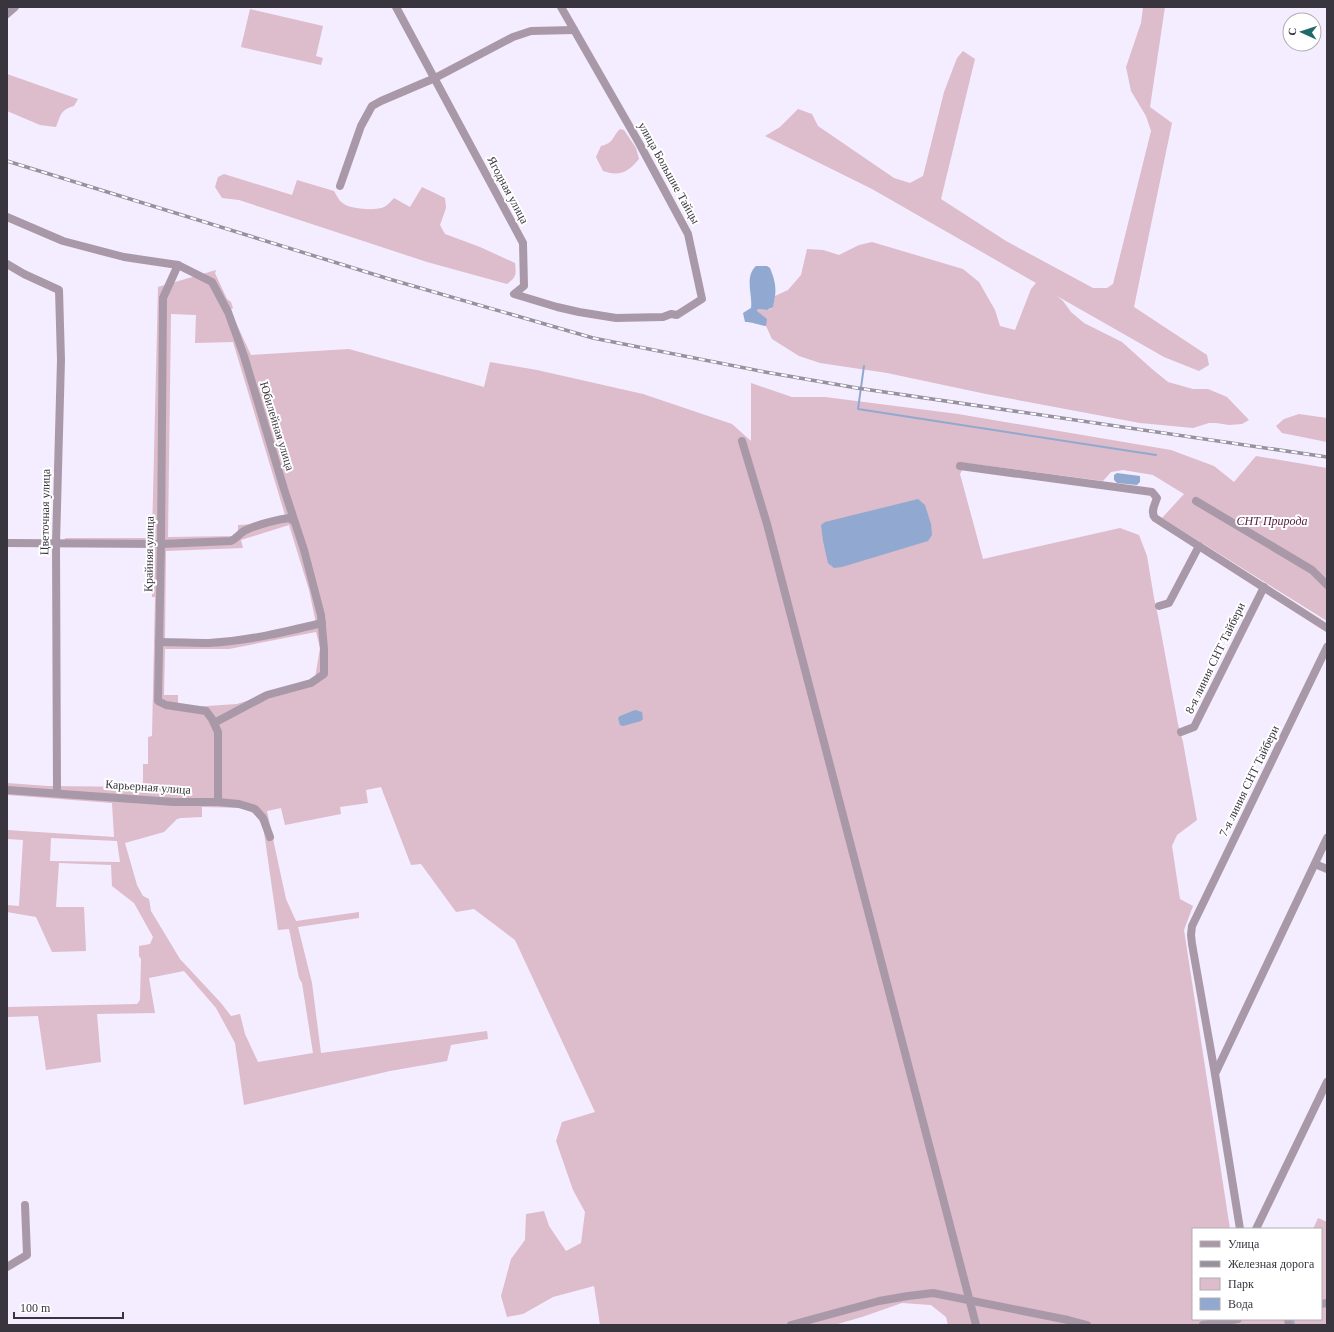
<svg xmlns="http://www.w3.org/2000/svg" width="1334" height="1332" font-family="Georgia,serif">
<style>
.green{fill:#ddbccb;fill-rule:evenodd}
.water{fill:#91a9d0}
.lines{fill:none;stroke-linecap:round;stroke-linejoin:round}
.stream{stroke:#91a9d0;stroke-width:2}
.minor{stroke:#a999a8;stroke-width:8}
.rail-casing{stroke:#97919f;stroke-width:3.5}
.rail{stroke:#fff;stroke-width:2;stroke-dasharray:6;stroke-linecap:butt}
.labels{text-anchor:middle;stroke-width:4;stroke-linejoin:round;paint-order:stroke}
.street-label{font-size:12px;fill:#39353e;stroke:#fff}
.park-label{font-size:12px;font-style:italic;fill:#592141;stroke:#fff}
</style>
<rect width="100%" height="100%" fill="#f4ecff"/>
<g class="green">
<path d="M1143,7h22l-15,100 22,16 -38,184 73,48 2,10 -10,6 -35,-14 -107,-61 6,5 8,11 13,11 38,19 30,27 16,13 25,7h15l19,8 22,23 -7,4 -13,1 -13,-2h-7l-16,5 -53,-5 -154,-29 -99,-21 -67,-10 -21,-7 -27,-17 -6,-13v-7l-9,-8 1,-2c14,2 15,1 17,-13l13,-6 13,-15 6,-26 16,1 16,5 20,-10 13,-3 91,27 16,13 16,28 5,16 15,4 16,-41 5,-6 -164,-94 -107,-53 15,-9 18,-18 14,5 6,12 76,52 16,5 13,-7 21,-84 13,-34 6,-7 12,8 -34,140 65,42 87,47h14l6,-4 38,-153 -5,-15 -15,-25 -5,-24 15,-44z"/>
<path d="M250,9l73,17 -7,30 7,2 -2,7 -80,-18z"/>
<path d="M7,74l71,25 -4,7c-14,4 -13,9 -18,21l-16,-2 -33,-14z"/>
<path d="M620,129l4,1 12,18 3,11c-11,13 -19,18 -36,12l-7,-14 5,-11c13,-3 11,-9 19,-17z"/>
<path d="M224,174l68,21 5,-15 37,11c3,5 5,10 10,13 7,5 32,7 40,3 4,-2 7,-6 10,-9l16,9 12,-20 23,11 1,10 -6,17 5,9 35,13 35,16c1,11 2,14 -8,21l-80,-22 -188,-62 -17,-2 -7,-11 3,-10z"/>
<path d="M216,270l-1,3 12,26 4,3 2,6 -3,2 21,45 98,-6 135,38 6,-25 47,8 106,24 89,30 19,17v-58l41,14h33l133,17 213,36 43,16 20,16 22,-26 71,12v153l-165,-103 22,-24 -31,-19 -30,-5 -12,2 -8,9 -137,-18 -6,11 23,85 137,-31 19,7 8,21 7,42 4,18 20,108 5,18 14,78 -20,15 -5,11 8,53 13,7 -9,24 46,299h-37v90h128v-90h-8l5,-11 9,4v103h-379l-2,-8 -15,-12 -29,-2 -40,14 -28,8h-234l-6,-39 -41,11 -30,17 -16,3 -6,-21 10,-37 14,-19 1,-26 18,-3 5,15 17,25 15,-8 4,-31 -12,-22 -17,-49 6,-19 33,-10 -80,-172 -41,-31 -18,3 -35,-48 -10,1 -30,-78 -15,3 2,13 -28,4 1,7 -56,11 -4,-17 -14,3 19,88 10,22 63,-9v6l-61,9 14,56 9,70 166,-22 1,8 -37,6 -4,16 -57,10 -146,34 -9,-62 -19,-35 -32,-37 -35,7 6,35 -58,1 4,48 -55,8 -8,-54 -31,1v-10l130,-3 3,-4 1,-41 -2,-3v-10l11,-2 3,-7 -19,-34 -22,-17 -1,-21 -52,-2 -3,44h28l2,44 -34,1 -16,-35 -29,-5v-7l12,1 4,-66 -16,-1v-9l107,7 -2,-34 -105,-8v-12l41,3 95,1v-23h5v-27l4,-1 3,-139h-3l1,-50 -87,-1 -1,-8h87l6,-251zM171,314l25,1 -1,28 38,-1 52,173 -28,9 -19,1v6l-2,5 -68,1zM289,525l20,65 7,33 -89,18 -62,-1 1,-89 77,-3 -2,-8zM316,632l4,16 -5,30 -78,26 -59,4v-13h-14l1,-46h64zM202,807l45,1 8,7 8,10 15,105 11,-1 10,49 3,5 11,70 -55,9 -13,-28 -5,-20 -9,2 -10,-13 -41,-44 -29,-48 -2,-12 -6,-3 -6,-11 -12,-42 39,-11 13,-13 4,-1 21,-1zM51,838l66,3 3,21 -70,-1z"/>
<path d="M1299,414l28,4v24l-45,-9 -6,-7 8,-7z"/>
</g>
<g class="water">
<path d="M756,266h11l3,2c6,15 7,22 3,39l-6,3 -9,-1 -1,2 10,8 -1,7c-8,-1 -13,-4 -21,-4l-2,-9 3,-2 5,-3c2,-13 -7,-31 5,-42z"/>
<path d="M1117,473l23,3v6l-3,3 -20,-2 -3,-3v-5z"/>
<path d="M918,499l7,6 6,19 1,11 -4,6 -86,26 -8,1 -6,-5 -5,-22 -2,-16 4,-3z"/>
<path d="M635,710l7,2 1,7 -2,2 -18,5 -3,-1 -2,-7 2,-2z"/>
</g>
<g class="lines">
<g class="stream">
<path d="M864,366l-6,43 298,46"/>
<path d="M1293,1319l1,6"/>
</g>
<g class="minor">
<path d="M396,7l127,236 1,43 -10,8 43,13 22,5 37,6 47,-1 8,-3 6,1 25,-16 -14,-65 -49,-91 -78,-136"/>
<path d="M7,14l8,-7"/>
<path d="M340,186l21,-60 11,-20 9,-5 54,-23 78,-41 18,-6 43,-1"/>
<path d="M7,217l56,24 61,16 54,8 34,17 16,30 16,44 40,133 20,61 17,65 3,34v25l-13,9 -44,12 -53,28"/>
<path d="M7,264l17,10 35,16 2,70 -5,183 1,250"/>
<path d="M178,265l-15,33 -2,246 -3,157 8,4 40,6 6,8 6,13v70"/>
<path d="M742,441l25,83 209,801"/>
<path d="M960,466l192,26 5,6c-2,6 -7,14 -2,20l172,110"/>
<path d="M1196,501l116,69 15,15"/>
<path d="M7,543l154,1 70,-3c6,-3 10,-9 15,-11 14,-6 29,-10 43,-12l5,3"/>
<path d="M1159,606l10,-3 30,-57"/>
<path d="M159,642c17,0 34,1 50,1 38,-2 76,-11 113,-20"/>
<path d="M1181,732l13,-5 70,-140"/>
<path d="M7,790l167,12h44l21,2 16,5 8,9 7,19"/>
<path d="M1315,864l12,5"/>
<path d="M1215,1074l-23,-130 -1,-9 1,-9 135,-279"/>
<path d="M1240,1229l-25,-155 112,-236"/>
<path d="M1256,1229l71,-147"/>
<path d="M7,1267l20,-12 -2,-50"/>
<path d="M1321,1304l6,-1"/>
<path d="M1288,1319l1,6"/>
<path d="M791,1325l88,-24 29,-5 25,-3 135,27 19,5"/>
<path d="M1203,1325l35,-6"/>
</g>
<g class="rail-casing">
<path id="rail" d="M7,161l382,118 204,59 172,34 92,16 470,69"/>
</g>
<use href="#rail" class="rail"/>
</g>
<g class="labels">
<g class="street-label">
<text transform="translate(669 173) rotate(61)" y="4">улица Большие Тайцы</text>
<text transform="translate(508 190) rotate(62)" y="4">Ягодная улица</text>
<text transform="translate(277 426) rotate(73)" y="4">Юбилейная улица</text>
<text transform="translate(45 512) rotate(-89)" y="4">Цветочная улица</text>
<text transform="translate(149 554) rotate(-89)" y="4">Крайняя улица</text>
<text transform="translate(1215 658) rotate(-64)" y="4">8-я линия СНТ Тайбери</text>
<text transform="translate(1249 781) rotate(-64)" y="4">7-я линия СНТ Тайбери</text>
<text transform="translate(148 787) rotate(4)" y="4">Карьерная улица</text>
</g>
<g class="park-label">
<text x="1272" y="525">СНТ Природа</text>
</g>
</g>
<rect width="1334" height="1332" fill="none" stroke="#39353e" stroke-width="16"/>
<rect x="1192" y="1228" width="130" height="92" fill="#ffffff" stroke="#b0aeb2"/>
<rect x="1200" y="1241" width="20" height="6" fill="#a999a8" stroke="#b0aeb2"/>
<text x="1228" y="1248" font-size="12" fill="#39353e">Улица</text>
<rect x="1200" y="1261" width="20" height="6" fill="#97919f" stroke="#b0aeb2"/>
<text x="1228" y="1268" font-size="12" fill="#39353e">Железная дорога</text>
<rect x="1200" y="1278" width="20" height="12" fill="#ddbccb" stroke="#b0aeb2"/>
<text x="1228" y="1288" font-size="12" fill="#39353e">Парк</text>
<rect x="1200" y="1298" width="20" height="12" fill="#91a9d0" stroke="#b0aeb2"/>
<text x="1228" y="1308" font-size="12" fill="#39353e">Вода</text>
<g transform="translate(1302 32) rotate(273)"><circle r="19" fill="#ffffff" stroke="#b0aeb2"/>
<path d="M0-3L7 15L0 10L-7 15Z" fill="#1e6b6b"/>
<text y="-6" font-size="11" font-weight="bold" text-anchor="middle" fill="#39353e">С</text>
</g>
<path d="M14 1312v6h109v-6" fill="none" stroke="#39353e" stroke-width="2"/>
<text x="20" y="1312" font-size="12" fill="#39353e" stroke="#ffffff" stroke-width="3" paint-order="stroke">100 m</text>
</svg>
